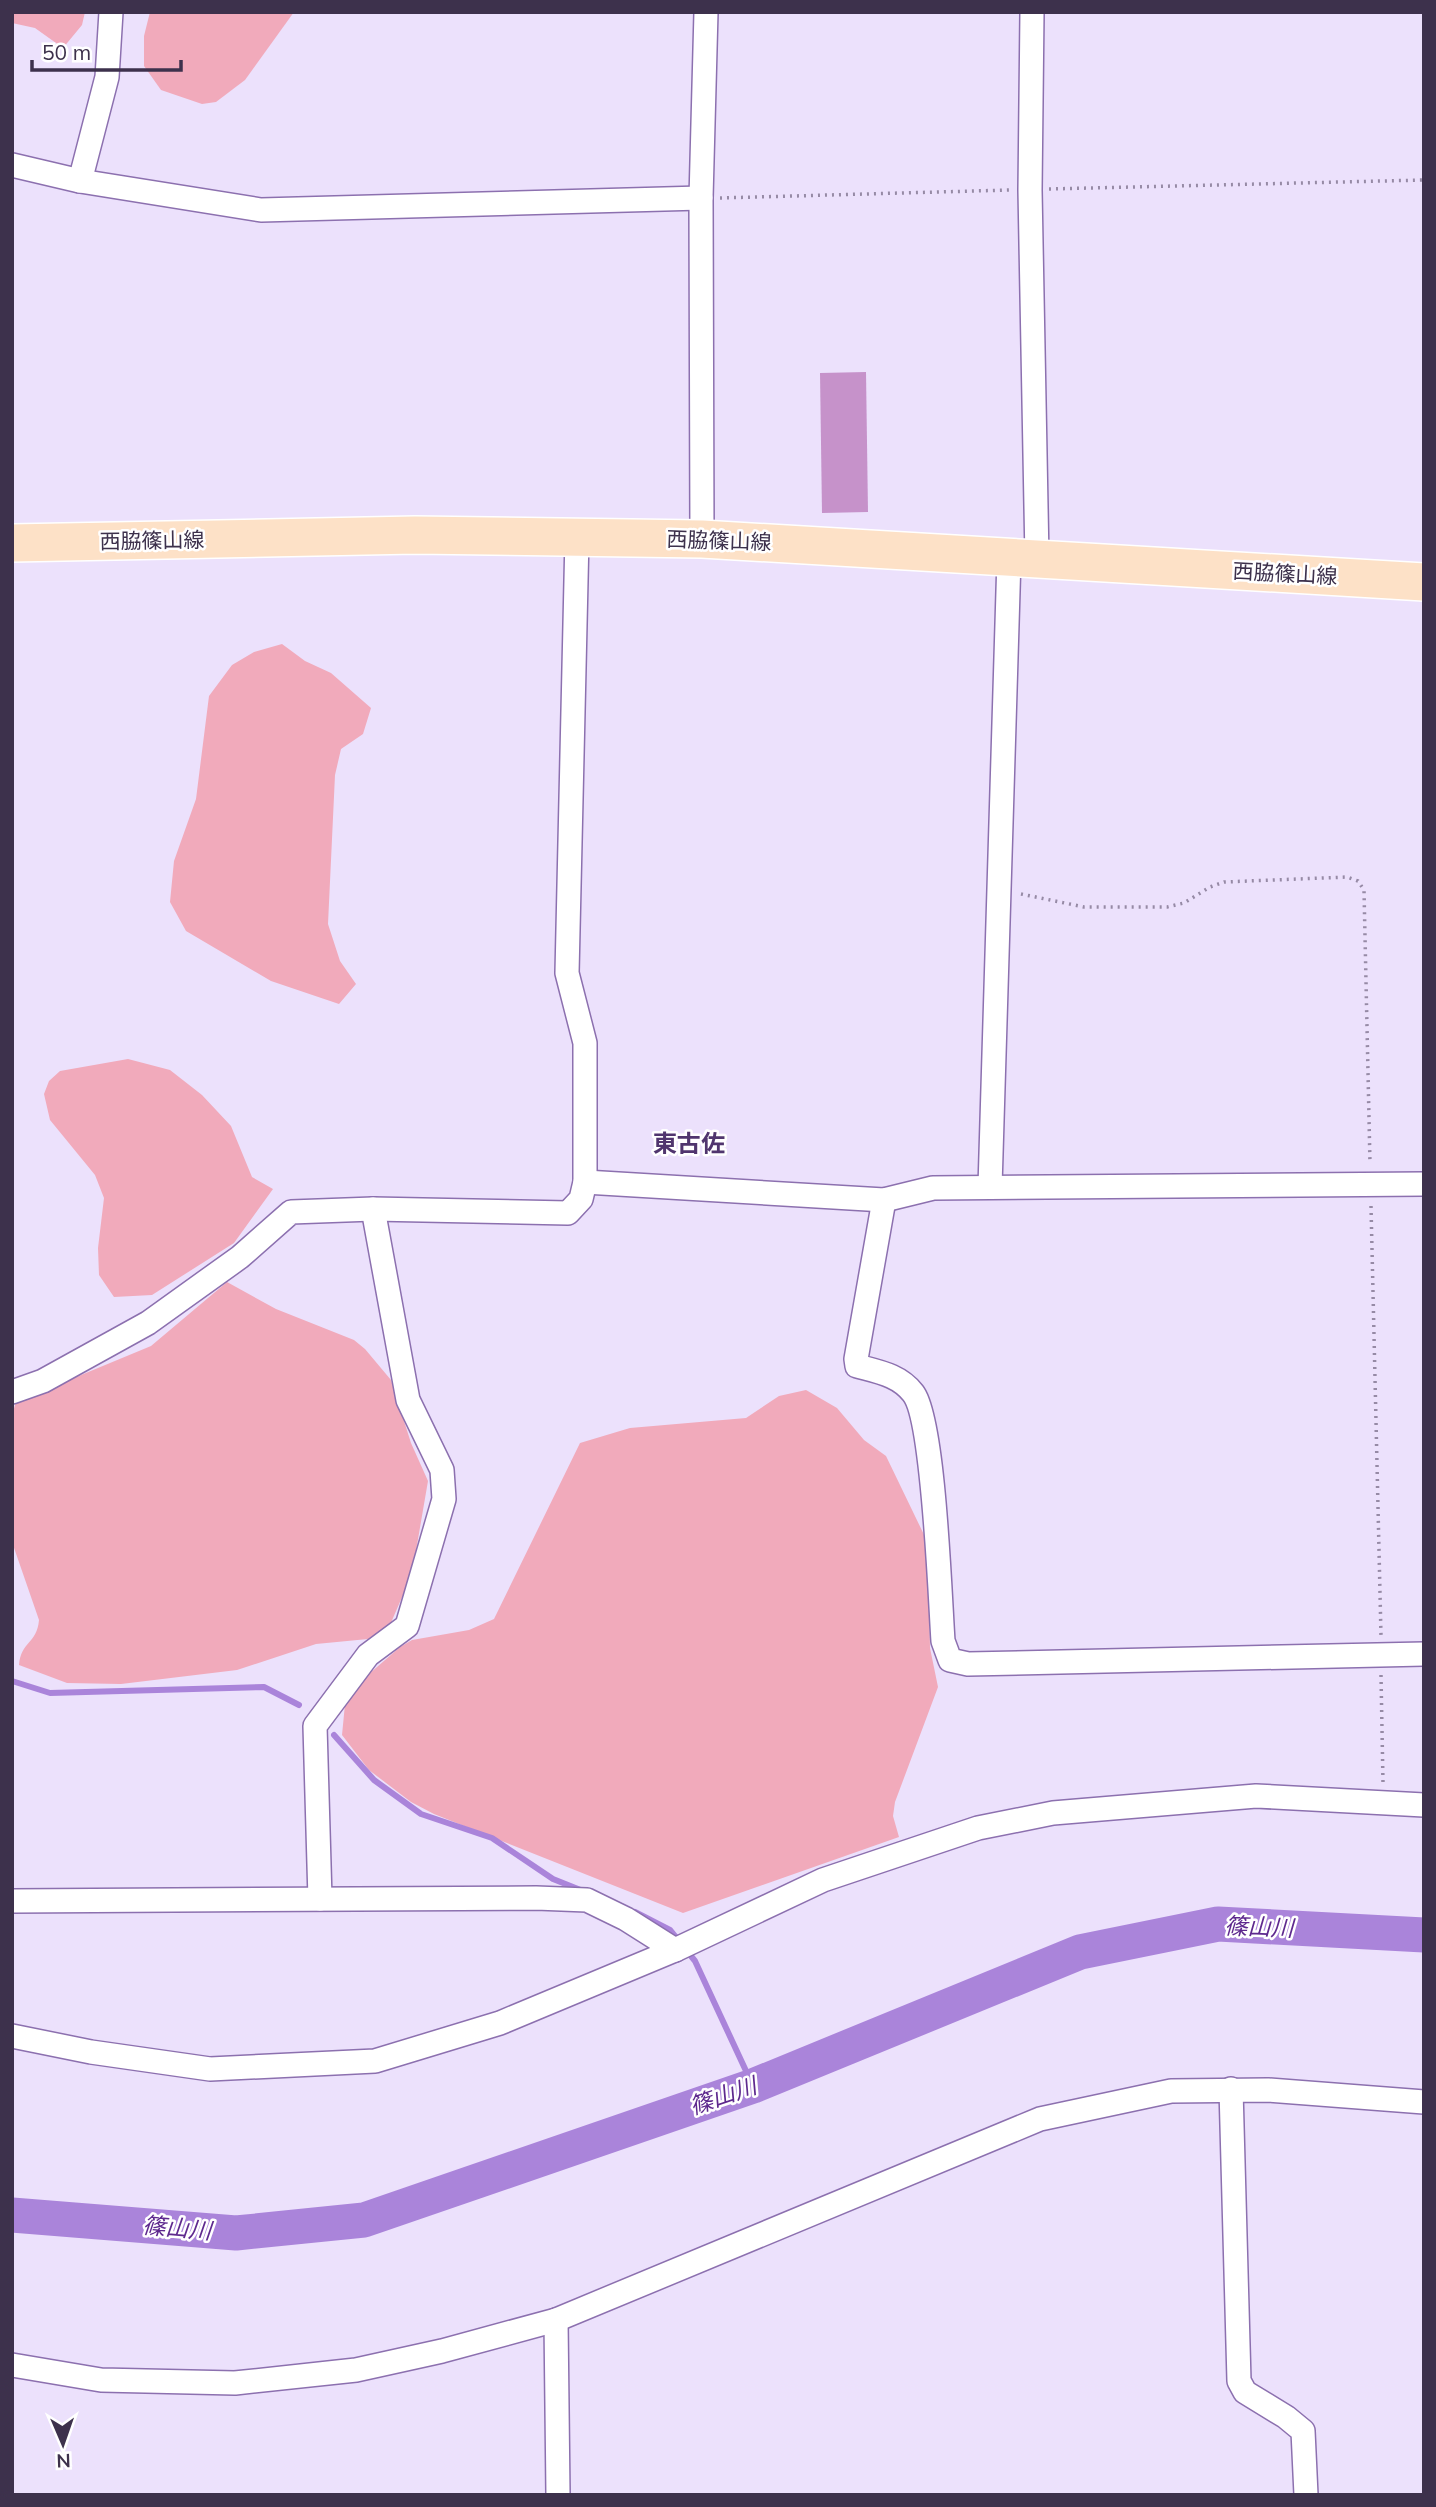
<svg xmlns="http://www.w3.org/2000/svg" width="1436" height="2507" font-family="Mulish,'Noto Sans JP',sans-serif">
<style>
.green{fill:#f1aabb}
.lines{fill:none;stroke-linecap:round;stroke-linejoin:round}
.stream{stroke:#aa84da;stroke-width:6}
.river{stroke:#aa84da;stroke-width:35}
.building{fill:#c692ca}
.minor-casing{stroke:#8c70af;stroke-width:26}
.primary-casing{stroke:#fff;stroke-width:40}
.path{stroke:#968aa5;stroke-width:3.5;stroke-dasharray:2 5;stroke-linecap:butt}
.minor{stroke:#fff;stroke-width:23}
.primary{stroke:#fde1c7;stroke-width:37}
.labels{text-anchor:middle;stroke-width:5;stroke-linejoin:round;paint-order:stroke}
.street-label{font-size:21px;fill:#3d314c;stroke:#fff}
.water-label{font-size:23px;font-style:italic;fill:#5e298e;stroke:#fff}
.quarter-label{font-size:24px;font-weight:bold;fill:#50356e;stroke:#fff}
</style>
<rect width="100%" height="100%" fill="#ece1fc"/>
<g class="green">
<path d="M12,12h73l-3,13 -19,23 -28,-20 -23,-5z"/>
<path d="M150,12h144l-49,68 -29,22 -14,2 -41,-14 -17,-24v-30z"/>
<path d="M282,644l23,17 26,12 40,35 -8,26 -22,15 -6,26 -7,149 12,37 16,23 -17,20 -68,-23 -85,-50 -16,-29 4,-41 22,-62 13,-103 23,-31 22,-13z"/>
<path d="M128,1059l42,11 32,25 29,31 21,51 21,12 -39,54 -82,52 -38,2 -15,-22 -1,-27 6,-50 -9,-23 -45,-55 -6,-26 5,-13 11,-10z"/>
<path d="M227,1282l49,27 78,31 11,9 26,31 20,63 17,38 -16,93 -22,51 -22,14 -52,5 -79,26 -116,14 -54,-1 -48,-18c2,-24 18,-21 20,-45l-27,-78v-127l4,-13 135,-56z"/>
<path d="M806,1390l31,18 27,32 22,16 42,87 2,105 8,39 -43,115 -2,14 6,21 -216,76 -249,-99 -23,-12 -42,-32 -27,-35 4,-41 54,-47 12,-7 57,-10 25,-11 86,-176 50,-15 116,-10 33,-22z"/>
</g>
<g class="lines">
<g class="stream">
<path d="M12,1681l38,12 214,-6 35,18"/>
<path d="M334,1735l40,45 47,34 71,24 61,41 30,12"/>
<path d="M635,1912l35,18 25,31 58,125"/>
</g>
<path class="river" d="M12,2215l224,18 128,-13 389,-134 327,-134 138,-28 206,11"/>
</g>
<path class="building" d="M866,372l2,140 -46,1 -2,-140z"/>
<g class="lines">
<g class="minor-casing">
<g id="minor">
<path d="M1032,12l-2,178 7,369"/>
<path d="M12,165l68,16 181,29 440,-12"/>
<path d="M80,181l27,-104 4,-65"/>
<path d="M702,539l-1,-341 5,-186"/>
<path d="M585,1182l299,18 49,-12 491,-4"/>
<path d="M990,1187l19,-629"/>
<path d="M884,1200l-28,159 1,7c22,6 42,9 56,27 21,26 27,206 30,248l7,19 18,4 456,-10"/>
<path d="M12,1392l31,-11 105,-58 92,-66 51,-45 82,-3 195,4 13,-14 4,-17v-139l-18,-70 10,-436"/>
<path d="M320,1899l-5,-173 53,-71 39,-29 37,-127 -2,-29 -34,-70 -35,-191"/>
<path d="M12,1901l524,-3 51,2 39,19 49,31"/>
<path d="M12,2036l79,16 119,17 165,-8 125,-38 175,-73 148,-70 155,-52 75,-15 203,-17 168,9"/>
<path d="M1231,2089l8,292 6,11 41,25 17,14 3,64"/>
<path d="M556,2320l2,175"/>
<path d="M12,2365l89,15 134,3 121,-13 86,-19 114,-31 484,-201 131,-28 97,-1 156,12"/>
</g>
</g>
<g class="primary-casing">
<path id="primary" d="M12,543l403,-8 287,4 722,43"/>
</g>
<g class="path">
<path d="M1049,189l375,-9"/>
<path d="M720,198l290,-8"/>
<path d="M1021,894l63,13h83l17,-4 26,-16 14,-5 123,-5 11,4 6,9 6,274"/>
<path d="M1371,1206l10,430"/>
<path d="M1381,1675l2,108"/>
</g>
<use href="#minor" class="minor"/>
<use href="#primary" class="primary"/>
</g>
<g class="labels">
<g class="street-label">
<text transform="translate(152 541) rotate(-1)" y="7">西脇篠山線</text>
<text transform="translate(719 541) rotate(2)" y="7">西脇篠山線</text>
<text transform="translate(1285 574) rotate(3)" y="7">西脇篠山線</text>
</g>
<g class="water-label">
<text transform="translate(1259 1927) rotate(2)" y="8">篠山川</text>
<text transform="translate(723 2096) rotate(-19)" y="8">篠山川</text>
<text transform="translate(177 2228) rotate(5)" y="8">篠山川</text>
</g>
<g class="quarter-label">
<text x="689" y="1152">東古佐</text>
</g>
</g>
<rect width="1436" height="2507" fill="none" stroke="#3d314c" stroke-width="28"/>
<g transform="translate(63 2444) rotate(178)" stroke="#ffffff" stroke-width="5" paint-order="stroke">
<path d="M0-5L12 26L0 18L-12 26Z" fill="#3d314c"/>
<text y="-10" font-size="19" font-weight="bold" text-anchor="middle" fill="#3d314c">N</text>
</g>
<path d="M32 60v10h149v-10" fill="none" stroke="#3d314c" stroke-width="3.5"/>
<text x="42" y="60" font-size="21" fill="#3d314c" stroke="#ffffff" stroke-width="5" paint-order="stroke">50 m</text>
</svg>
